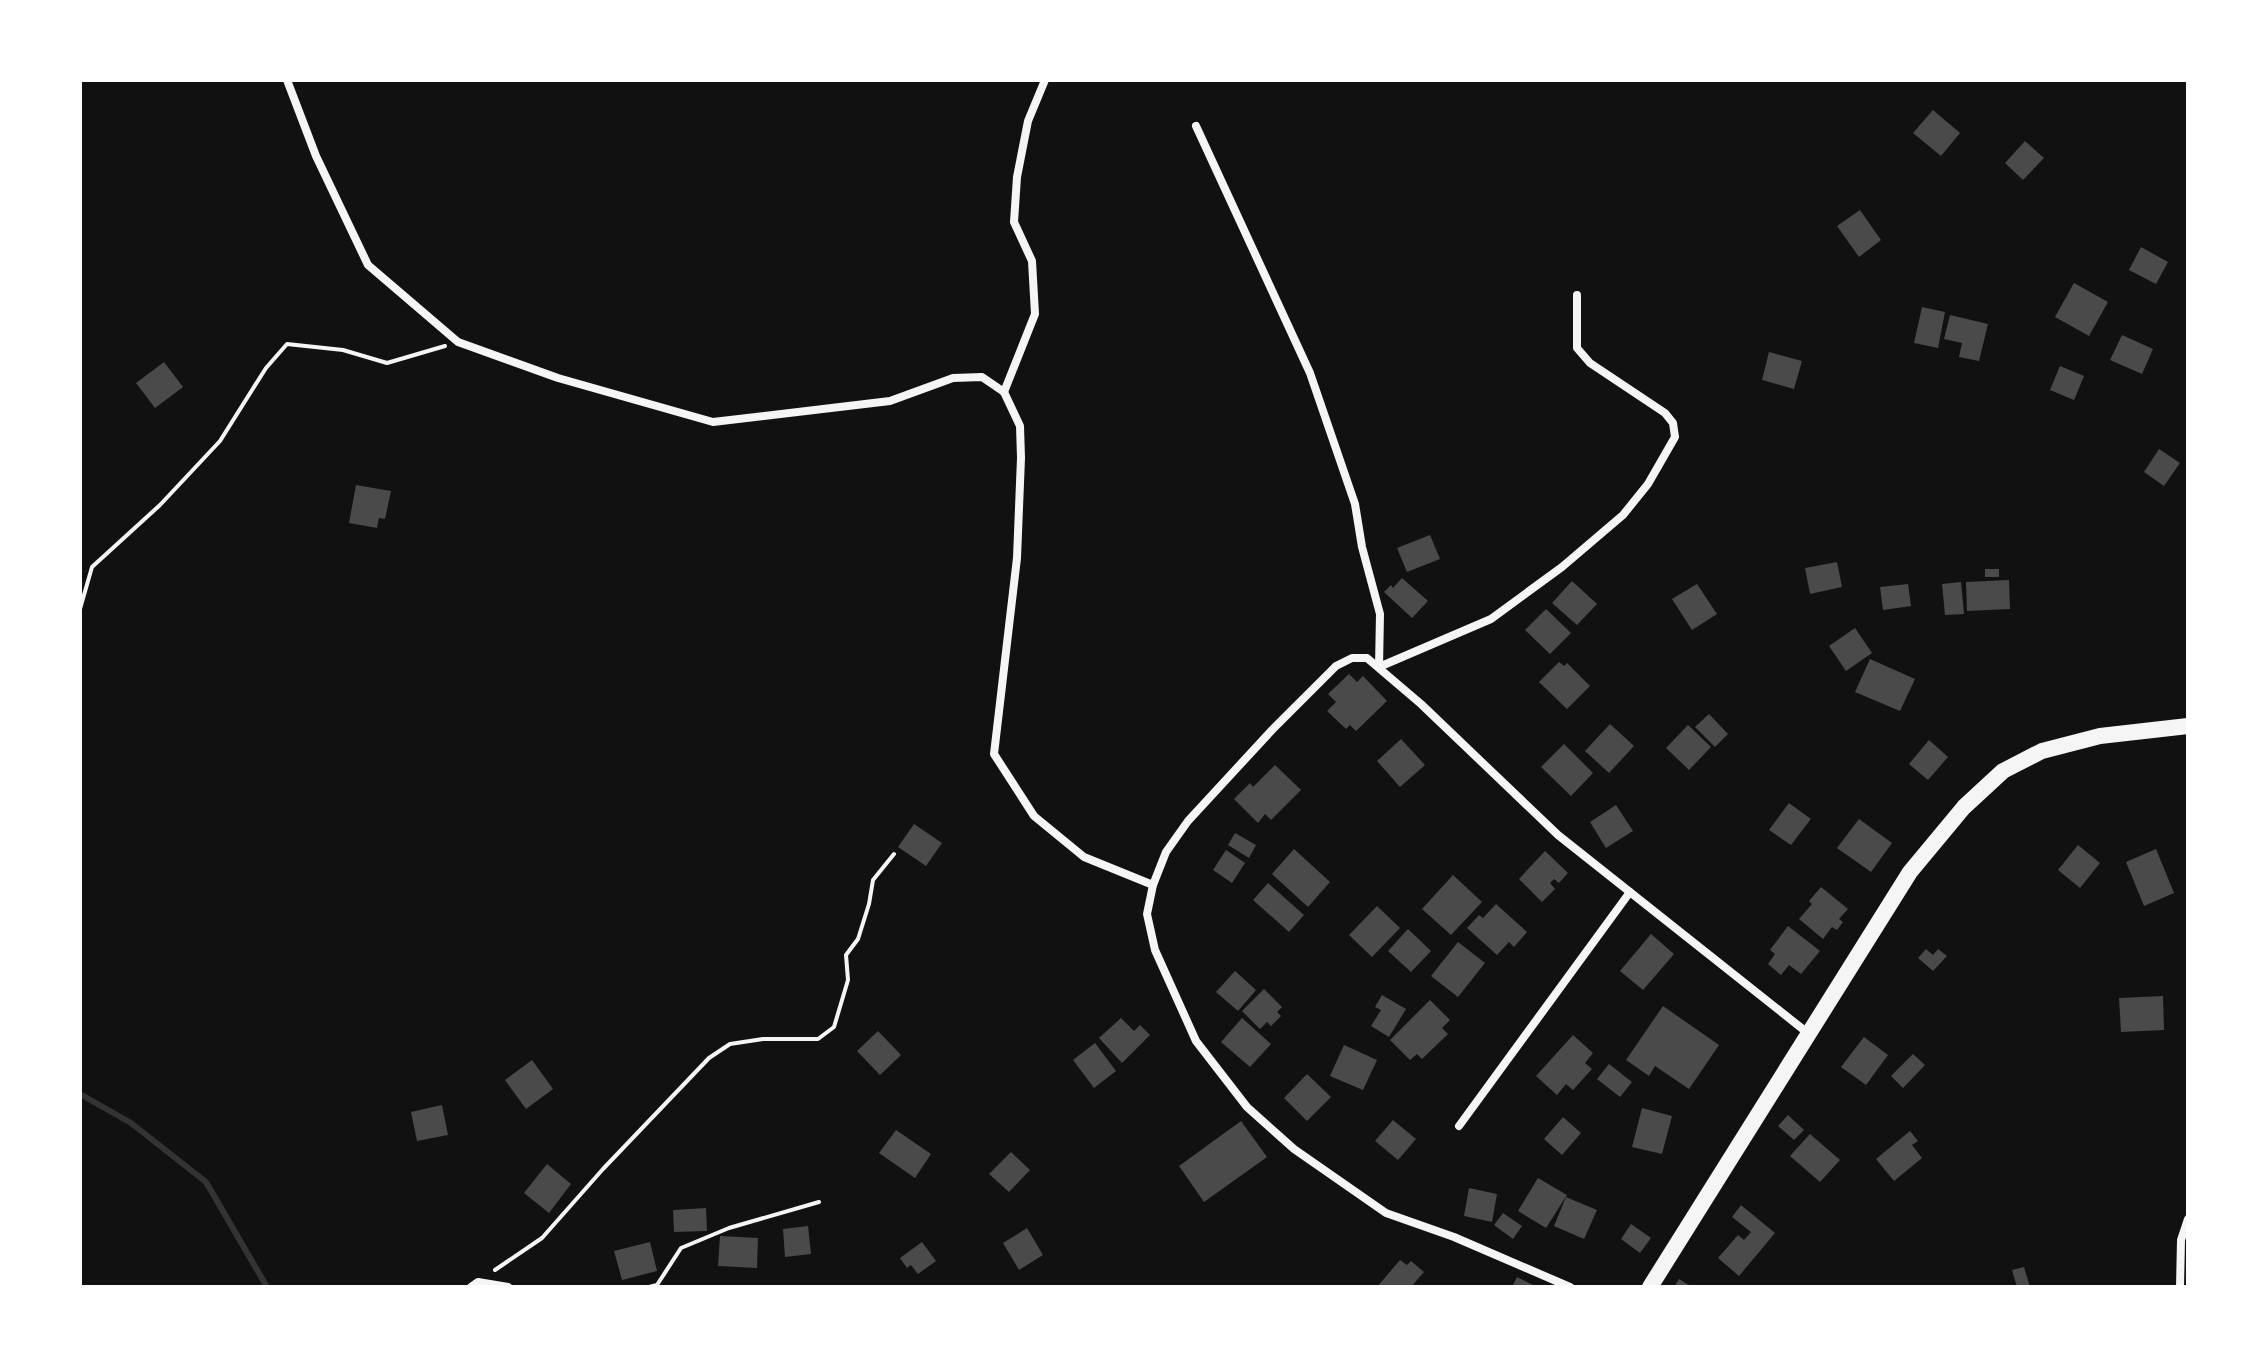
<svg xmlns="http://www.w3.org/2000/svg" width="2268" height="1367" font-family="Georgia,serif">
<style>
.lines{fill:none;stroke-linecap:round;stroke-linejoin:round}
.stream{stroke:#333;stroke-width:6}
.building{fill:#4a4a4a}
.path{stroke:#f5f5f5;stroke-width:4}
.minor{stroke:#f5f5f5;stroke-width:8}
.primary{stroke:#f5f5f5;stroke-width:16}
</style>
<rect width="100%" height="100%" fill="#111"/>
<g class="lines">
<path class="stream" d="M80,1094l51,29 75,59 61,105"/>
</g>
<g class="building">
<path d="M1933,110l27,23 -19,23 -28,-23z"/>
<path d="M2025,141l19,17 -21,22 -18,-17z"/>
<path d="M1860,210l21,30 -22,17 -22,-31z"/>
<path d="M2141,247l27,15 -12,22 -27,-14z"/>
<path d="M2074,283l34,19 -19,34 -34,-19z"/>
<path d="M1922,307l23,5 -7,36 -24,-5z"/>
<path d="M1950,315l38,9 -9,37 -20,-4 3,-14 -18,-4z"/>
<path d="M2122,335l31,14 -11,25 -32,-14z"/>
<path d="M1769,352l33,9 -8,28 -32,-9z"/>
<path d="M164,362l19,25 -28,21 -19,-25z"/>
<path d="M2060,366l24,10 -10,24 -24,-10z"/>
<path d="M2159,449l21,14 -16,23 -20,-14z"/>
<path d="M356,485l35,6 -6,28 -6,-1 -2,10 -28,-5z"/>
<path d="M1430,535l10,24 -33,13 -10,-24z"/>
<path d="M1837,562l5,25 -32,7 -5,-26z"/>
<rect x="1985" y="569" width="14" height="8"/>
<path d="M1402,578l26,23 -16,17 -28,-26 7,-7 2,3z"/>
<path d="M2009,580l1,29 -43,2 -1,-29z"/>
<path d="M1572,581l25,23 -20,21 -25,-22z"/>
<path d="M1961,582l3,32 -19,1 -3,-31z"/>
<path d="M1697,584l20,30 -25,16 -20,-31z"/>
<path d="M1908,584l3,22 -28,4 -3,-23z"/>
<path d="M1546,609l25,24 -21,21 -25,-24z"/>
<path d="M1855,628l17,25 -26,18 -17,-25z"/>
<path d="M1870,659l45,20 -15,32 -45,-19z"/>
<path d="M1559,662l5,4 3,-3 23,23 -23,23 -28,-27z"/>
<path d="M1349,674l8,8 6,-6 24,25 -31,30 -6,-6 -4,4 -19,-18 9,-9 -8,-8z"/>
<path d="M1709,714l19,20 -13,13 -20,-20z"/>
<path d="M1610,724l24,22 -25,27 -24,-22z"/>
<path d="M1688,725l23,22 -22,23 -23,-22z"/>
<path d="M1401,739l24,26 -25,22 -23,-26z"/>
<path d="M1929,740l19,17 -20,23 -19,-16z"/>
<path d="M1564,744l29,29 -22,23 -30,-29z"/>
<path d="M1275,765l26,25 -30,30 -6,-6 -7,9 -24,-24 16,-16 3,4z"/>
<path d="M1789,803l22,16 -20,26 -22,-15z"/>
<path d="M1616,805l17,26 -27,17 -16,-26z"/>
<path d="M1859,819l33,24 -21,29 -34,-24z"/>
<path d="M914,824l28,19 -16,23 -28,-19z"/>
<path d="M1235,833l21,12 -7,13 -21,-13z"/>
<path d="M2078,845l22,18 -20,25 -22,-18z"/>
<path d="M1294,849l36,33 -22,25 -36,-33z"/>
<path d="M2156,849l18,44 -30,13 -18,-44z"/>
<path d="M1226,850l19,13 -13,20 -19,-13z"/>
<path d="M1545,851l23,22 -9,10 -5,-4 -4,4 5,6 -13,13 -23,-23z"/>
<path d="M1453,875l29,27 -31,33 -29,-26z"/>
<path d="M1268,883l36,32 -15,17 -36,-32z"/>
<path d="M1821,887l27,22 -9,10 4,3 -6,8 -5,-3 -9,12 -24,-20 13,-15 -3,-3z"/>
<path d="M1496,904l31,28 -13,15 -5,-5 -12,13 -30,-27 12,-13 4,3z"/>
<path d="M1377,906l23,22 -28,29 -23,-22z"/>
<path d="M1788,926l32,25 -19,23 -12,-9 -8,10 -13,-11 7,-10 -5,-4z"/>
<path d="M1408,929l23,22 -20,21 -23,-21z"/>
<path d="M1651,934l23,20 -31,36 -23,-19z"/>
<path d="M1458,942l27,21 -27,34 -27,-21z"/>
<path d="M1926,949l7,6 5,-6 9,7 -14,15 -15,-13z"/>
<path d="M1235,971l21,19 -18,21 -22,-19z"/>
<path d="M1264,989l18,18 -5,5 4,4 -10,10 -4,-4 -7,7 -18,-18z"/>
<path d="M1382,995l24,14 -17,28 -18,-11 10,-16 -6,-3z"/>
<path d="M2163,996l1,34 -43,2 -2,-34z"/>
<path d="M1430,1000l20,20 -8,8 6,6 -26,25 -5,-5 -7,6 -20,-20z"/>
<path d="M1663,1006l56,39 -30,44 -34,-23 -6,10 -23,-16z"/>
<path d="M1121,1018l13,13 6,-6 10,10 -28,28 -23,-25z"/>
<path d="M1242,1018l29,26 -21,23 -29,-25z"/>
<path d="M878,1031l23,24 -21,20 -23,-24z"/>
<path d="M1573,1035l20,18 -8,10 7,6 -19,21 -7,-6 -9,11 -21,-19z"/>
<path d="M1864,1037l24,18 -22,30 -25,-18z"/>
<path d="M1095,1043l21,28 -22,17 -21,-28z"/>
<path d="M1344,1045l33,15 -14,30 -33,-14z"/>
<path d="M1913,1054l12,11 -22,23 -12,-12z"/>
<path d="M532,1060l21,29 -27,20 -21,-29z"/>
<path d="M1609,1064l23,18 -12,15 -23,-18z"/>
<path d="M1307,1074l24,23 -24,24 -23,-23z"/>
<path d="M442,1105l6,30 -31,6 -6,-29z"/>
<path d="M1642,1108l30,8 -10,38 -30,-7z"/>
<path d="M1788,1115l16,15 -10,10 -16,-14z"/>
<path d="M1563,1117l18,16 -19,22 -18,-16z"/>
<path d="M1393,1120l23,19 -18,21 -23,-19z"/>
<path d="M1241,1121l26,36 -63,45 -25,-36z"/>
<path d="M896,1130l35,24 -16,24 -36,-25z"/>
<path d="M1910,1131l8,10 -6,4 10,13 -28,23 -18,-22z"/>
<path d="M1810,1134l30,26 -20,22 -30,-26z"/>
<path d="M1011,1152l19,18 -21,22 -20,-18z"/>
<path d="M547,1164l24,20 -22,29 -25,-20z"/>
<path d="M1538,1178l29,17 -21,33 -28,-17z"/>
<path d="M1469,1188l28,6 -5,28 -28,-6z"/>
<path d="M1566,1197l31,13 -13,29 -30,-13z"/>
<path d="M1741,1205l34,28 -36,43 -21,-18 20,-23 6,5 7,-8 -19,-15z"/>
<path d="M706,1208l1,23 -33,1 -1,-22z"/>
<path d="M1503,1213l19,13 -9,13 -19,-14z"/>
<path d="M1631,1224l20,14 -11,15 -19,-14z"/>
<path d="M808,1226l3,28 -26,3 -2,-28z"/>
<path d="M1027,1228l16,27 -24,15 -16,-27z"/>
<path d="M720,1236l38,2 -1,30 -39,-2z"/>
<path d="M650,1242l7,29 -35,9 -8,-29z"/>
<path d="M922,1242l14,19 -18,13 -7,-9 -4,3 -7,-10z"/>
<path d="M1400,1260l7,5 4,-4 13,11 -13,15h-34z"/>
<path d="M2024,1267l6,20h-13l-5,-17z"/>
<path d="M1517,1277l20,10h-25z"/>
<path d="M1679,1279l13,8h-18z"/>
</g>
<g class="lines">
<g class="path">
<path d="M80,609l12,-42 68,-62 60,-64 46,-73 21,-24 56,6 44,13 58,-17"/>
<path d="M495,1270l47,-32 61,-69 106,-111 21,-14 33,-5h55l16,-12 14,-47 -2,-25 12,-16 11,-35 4,-24 21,-26"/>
<path d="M649,1287l8,-2 24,-37 48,-20 90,-26"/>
</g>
<g class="minor">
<path d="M287,80l29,76 52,109 90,77 100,36 155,44 177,-21 63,-23 29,-1 22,15 16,34 1,32 -4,100 -23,196 40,62 50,41 69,28"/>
<path d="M1196,126l114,247 45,131 7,43 18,67 -1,53 112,-48 71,-52 61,-52 25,-31 27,-47 -2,-14 -8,-10 -75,-50 -13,-15v-53"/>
<path d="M1004,392l31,-78 -3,-53 -18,-39 3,-45 11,-56 17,-41"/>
<path d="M1459,1126l171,-234"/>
<path d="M471,1287l7,-5 30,5"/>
<path d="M1570,1287l-116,-50 -68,-24 -92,-64 -47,-42 -51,-66 -41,-91 -8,-36 6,-29 13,-33 22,-31 84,-91 64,-64 16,-8h15l54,46 137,131 251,199"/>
<path d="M2180,1287l1,-47 7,-21"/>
</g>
<path class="primary" d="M1650,1287l260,-415 54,-65 39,-36 39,-20 58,-15 88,-10"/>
</g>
<rect width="2268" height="1367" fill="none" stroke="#ffffff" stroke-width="164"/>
</svg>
